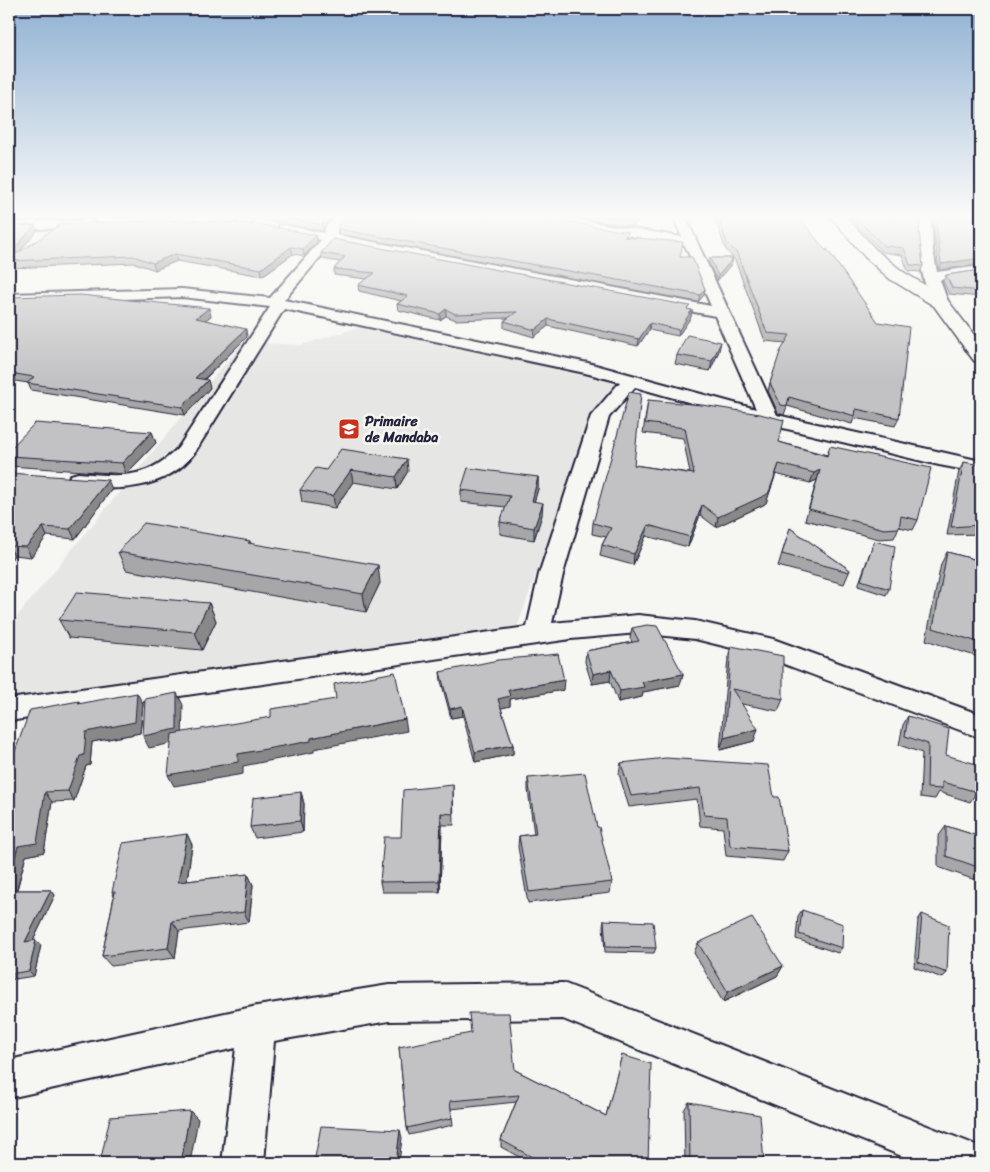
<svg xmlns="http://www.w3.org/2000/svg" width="990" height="1172" font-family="Sriracha,sans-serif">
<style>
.built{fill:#e6e6e4}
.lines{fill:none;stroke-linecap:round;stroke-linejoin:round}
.street-casing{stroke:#22223b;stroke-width:4}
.secondary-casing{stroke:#22223b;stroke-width:3}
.street{fill:#f6f6f2;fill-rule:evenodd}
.secondary{fill:#f6f6f2;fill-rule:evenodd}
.wall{fill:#a7a7a9;stroke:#22223b}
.shaded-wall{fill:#888889;stroke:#22223b}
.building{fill:#c2c2c4;stroke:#22223b}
.labels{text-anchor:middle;stroke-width:5;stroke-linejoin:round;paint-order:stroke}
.far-poi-label{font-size:14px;font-weight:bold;fill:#22223b;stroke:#f6f6f2;text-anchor:start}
</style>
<rect width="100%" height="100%" fill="#f6f6f2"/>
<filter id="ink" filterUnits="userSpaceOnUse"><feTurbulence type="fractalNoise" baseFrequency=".02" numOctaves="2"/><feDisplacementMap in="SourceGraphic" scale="10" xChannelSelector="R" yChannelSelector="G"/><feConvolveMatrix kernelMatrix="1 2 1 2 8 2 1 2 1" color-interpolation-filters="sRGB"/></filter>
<g filter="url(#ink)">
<path class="built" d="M383,320l244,50 -37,52 -78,220 -503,63v-79l234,-284 58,3z"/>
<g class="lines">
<g class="street-casing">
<g id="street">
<path d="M244,216h13l-11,11h-10l-1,-3z"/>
<path d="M337,216h13l-13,14v5l374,71 -26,-61 -151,-25 -6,-4h27l127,21 -9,-21h12l92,199 204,46v12l-42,-8 -177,-42 -127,-36 -26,30 -46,157 -11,49 86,-8 57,6 78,18 208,76v23l-221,-83 -65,-16 -57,-6 -67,6 -562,82v-22l518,-72 12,-53 52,-158 29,-34 -35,-9 -301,-64 -89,143c-27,38 -83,42 -124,31l-3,-4 3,-4 7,-2c43,3 67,8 100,-25l92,-141 -88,-10 -173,6v-9l173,-5 88,9 51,-58 -42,-8 -1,-3 1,-3 5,-1 40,8 2,-7zM333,242l382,74 41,93 -168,-46 -304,-63z"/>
<path d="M919,216h12l2,34 4,22 44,-6v8l-41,6 8,22 -3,3h-10c-16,-22 -17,-62 -16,-89z"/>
<path d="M91,220l6,4 -1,3 -87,3v-8z"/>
<path d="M563,983l418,164v16h-62l-356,-144 -174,2 -115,20 -10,122h-42l14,-115 -227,50v-38l248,-54 132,-21z"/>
</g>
</g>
<g class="secondary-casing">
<path id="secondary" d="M830,216h15l32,35 25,20 44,27 35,46v19l-7,-2 -40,-55 -44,-27 -25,-22z"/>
</g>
<use href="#street" class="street"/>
<use href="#secondary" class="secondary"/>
</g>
<g class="wall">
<path d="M9,216h41l-3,3 -38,1z"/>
<path d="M80,216h92l-91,2z"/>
<path d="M199,216h136l-10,9 -2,6 -58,-11z"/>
<path d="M564,216h80l-12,11z"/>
<path d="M714,216h84l101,202 -4,8 -41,-8 -2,6 -65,-18 -3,9 -6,-2 -10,-22 2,-8 16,-40 -21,-2 -30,-81 -9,-10z"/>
<path d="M851,216h69l-1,16 4,34 -3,6 -12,-1 -6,-16 -20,-3 -32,-34z"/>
<path d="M932,216h49v49l-42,5z"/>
<path d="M35,225l2,6 -17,20 297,-10 -13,15 -11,-2 -31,22 -85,-15 -22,9 -20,-7 -126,5v-42z"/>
<path d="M338,229l291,8 51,20 25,32 -1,6 -6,7 -359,-68z"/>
<path d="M321,253l368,57h3l-1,7 -13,19 -29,-6 -11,16 -90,-20 -14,11 -30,-9v-7l4,-3 -52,2 -10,-4 -6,4 -42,-10 -1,-6 4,-3 -42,-10 -1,-6 9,-6 -33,-4v-6l6,-7 -18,-3z"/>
<path d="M710,258h23l-1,5 -15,18 -8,-18z"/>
<path d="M981,270v27l-32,-3 -6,-13 3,-6z"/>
<path d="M9,297l202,19 -6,4 42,17 -43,43 6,8 -25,27 -154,-25 -3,-7 -19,-3z"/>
<path d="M719,351l-9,20 -35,-7 2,-9z"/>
<path d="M648,400l131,42 48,13 3,-9 88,74 -5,10 -14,-3 -5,11 -15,1 -74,-19 12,-40 -7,3 -34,-9 -10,29 -3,2 -47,22 -16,-12 -12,32 -42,-11 -13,29 -33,-9 2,-11 4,-8 -14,-3 1,-11 41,-58 56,8 -7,-35 -40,-5z"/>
<path d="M152,432l4,11 -30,31 -117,-8v-16z"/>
<path d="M964,462l17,63v9l-34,1 12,-64z"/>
<path d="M326,470l82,1 -11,18 -44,-7 -18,26 -33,-6 -2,-12z"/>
<path d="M9,473l103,16 -37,50 -28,-3 -16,21 -17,-2 -5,8z"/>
<path d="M538,477v12l-4,12 8,14 -8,25 -34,-6v-12l6,-15 -45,-5v-12z"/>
<path d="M790,528l60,42 -6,14 -66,-18z"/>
<path d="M250,541l1,3 129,39 -14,29 -240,-42 -8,-18z"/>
<path d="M874,541l15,48 -3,6 -28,-9z"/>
<path d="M947,552l34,9v97l-55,-18 15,-76z"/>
<path d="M209,603l7,18 -14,29 -133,-12 -10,-18z"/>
<path d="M632,628l51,46 -3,11 -37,7 -1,5 -24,5 -8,-21 -18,3 -7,-22 1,-11 46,-9 -2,-4z"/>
<path d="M731,646l52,53 -5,12 -36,-7 12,37 -34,9 8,-92z"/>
<path d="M440,672l123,18 -53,9v7l-9,2 12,37v9l-38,8 -12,-46 -12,2 -10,-37z"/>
<path d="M79,701l1,3h63l-3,29 -48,9 -2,23 -4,1 -12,35 -22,1 -8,50 -18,4 -9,34h34l4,5 -22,46 8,4 -7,31 -25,4v-212z"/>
<path d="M908,716l38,39 31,37 -7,10 -31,-10 -4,7 -15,-2 2,-44 -23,-8 4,-20z"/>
<path d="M621,763l153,34 14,54 -5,10 -57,-5 -3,-28 -23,-2 -3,-27 -68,8 -10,-33z"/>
<path d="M528,778l84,104 -2,11 -82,10 -10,-56 1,-11 15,-2 -6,-44z"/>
<path d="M453,785l1,40h-12l-2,67h-58l-2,-10 21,-45z"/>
<path d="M301,792l3,12 -1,28 -48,6 -5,-11z"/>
<path d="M946,826l35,11v45l-43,-15v-30z"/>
<path d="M187,834l5,11 -5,36 61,-7 5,11 -4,37 -70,9 -4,27 -64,8 -9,-10 12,-60 -2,-4z"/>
<path d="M802,910l40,38 -4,5 -42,-14 2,-23z"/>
<path d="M922,914l25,59 -5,5 -28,-11 4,-47z"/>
<path d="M604,920l52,28 -2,5 -49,-1 -2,-27z"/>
<path d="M698,943l85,23 -6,10 -54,26 -29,-49z"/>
<path d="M399,1047l116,23 91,46 16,-61 26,108h-118l-29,-16v-7l15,-38 -65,7 2,16 -44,10 -2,-7z"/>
<path d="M689,1102l75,61h-79l-1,-53z"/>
</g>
<g class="shaded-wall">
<path d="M327,216h8l-10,9 -2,6 -1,-6 2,-6z"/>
<path d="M639,216h5l-12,11 1,-6z"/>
<path d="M35,225l2,6 -25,30h-3v-6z"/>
<path d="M316,235l1,6 -13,15 -1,-7z"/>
<path d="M291,247l2,7 -31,22 -1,-7z"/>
<path d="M175,254l2,7 -22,9 -2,-7z"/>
<path d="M733,258l-1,5 -15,18 1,-5z"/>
<path d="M981,258v6l-42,6 2,-6z"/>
<path d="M705,289l-1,6 -6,7 2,-7z"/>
<path d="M209,308l2,8 -13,10 -2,-8z"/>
<path d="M446,309v7l-6,4v-6z"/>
<path d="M692,310l-1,7 -13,19 1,-6z"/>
<path d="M548,319v7l-14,11 1,-7z"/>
<path d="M650,323l-1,7 -11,16 1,-7z"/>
<path d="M246,329l1,8 -50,49 -2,-8z"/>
<path d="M721,342l-2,9 -9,20 2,-10z"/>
<path d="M208,380l2,8 -25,27 -3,-8z"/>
<path d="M152,432l4,11 -30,31 -4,-11z"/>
<path d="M407,459l1,12 -11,18 -1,-12z"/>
<path d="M779,464l-13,39 -3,2 -47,22 2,-10z"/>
<path d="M351,470l2,12 -18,26 -2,-12z"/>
<path d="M820,470l-3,10 -7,3 4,-10z"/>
<path d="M538,477v12l-7,24 1,-12z"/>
<path d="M108,480l4,9 -37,50 -5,-10z"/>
<path d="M543,503l-1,12 -8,25v-12z"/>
<path d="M702,505l-2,10 -12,32 2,-10z"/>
<path d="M648,525l-2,11 -13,29 1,-11z"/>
<path d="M43,527l4,9 -16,21 -5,-10z"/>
<path d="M9,546l5,9 -5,8z"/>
<path d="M378,565l2,18 -14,29 -3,-18z"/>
<path d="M209,603l7,18 -14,29 -7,-18z"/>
<path d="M611,670l-1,11 -18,3 1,-10z"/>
<path d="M683,674l-3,11 -37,7 -1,5 -24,5 2,-11 22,-9z"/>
<path d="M564,680l-1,10 -53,9v7l-12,3v-10l10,-9z"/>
<path d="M137,693l6,11 -3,29 -48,9 -2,23 -4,1 -12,35 -6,-10 18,-59z"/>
<path d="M177,693l6,12 -1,36 -33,7 -6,-12z"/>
<path d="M462,706l1,10 -12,2 -1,-9z"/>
<path d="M405,719l2,12 -93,18v3l-71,14v8l-69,12 -6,-11 70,-21 73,-16z"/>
<path d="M758,729l-4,12 -34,9 4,-12z"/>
<path d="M513,745v9l-38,8v-10z"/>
<path d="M45,792l7,10 -8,50 -18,4 -14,49 -3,-4v-23l9,-32z"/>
<path d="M301,792l3,12 -1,28 -3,-11z"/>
<path d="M441,813l1,12 -2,67 -1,-11z"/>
<path d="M187,834l5,11 -7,48 -7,-11z"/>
<path d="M248,874l5,11 -4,37 -5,-10z"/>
<path d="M51,890l4,5 -25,52 -5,-5z"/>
<path d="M172,921l7,10 -4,27 -7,-10z"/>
<path d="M36,940l5,5 -7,31 -5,-5z"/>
<path d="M783,966l-6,10 -54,26 5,-10z"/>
<path d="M190,1111l8,8 -8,44h-9z"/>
<path d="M400,1130l2,8 -3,25h-3z"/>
</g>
<g class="building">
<path d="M271,216h56l-3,3 -2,6z"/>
<path d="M347,216h186l96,16 -5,5 59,5 -3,15h12l13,32 -5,6 -362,-66v-4z"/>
<path d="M600,216h39l-6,5z"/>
<path d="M718,216h80l28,35 1,-2 51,73 31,5 -10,91 -43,-9 -1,7 -66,-19 -2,9 -6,-1 -11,-22 10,-31 10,-17 -23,-2 -30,-80 -10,-10z"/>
<path d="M854,216h66l-1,16 4,34 -13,-1 -6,-17 -20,-2z"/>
<path d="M935,216h46v42l-40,6z"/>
<path d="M189,220l74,5 53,10 -13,14 -12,-2 -30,22 -86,-15 -22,9 -20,-7 -124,5v-2l52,-35z"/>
<path d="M35,225l-26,30v-29z"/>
<path d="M333,239l357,67 -3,3 5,1 -13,20 -29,-7 -11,16 -91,-20 -13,11 -31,-9 13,-9 -62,2 -9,-5 -6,5 -43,-10 11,-8 -50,-11 17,-12 -41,-4 11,-12 -24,-4z"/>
<path d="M710,258h23l-15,18z"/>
<path d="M981,270v21l-29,-3 -6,-13z"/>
<path d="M80,295l129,13 -13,10 50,11 -51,49 13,2 -26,27 -155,-24 7,-6 -25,-4v-76z"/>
<path d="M687,335l34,7 -9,19 -35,-6z"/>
<path d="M629,392l12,2 -7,71 60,9 -9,-46 -40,-5 3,-23 54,5 58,9 24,6 -5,22 48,14 3,-10 101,22 -13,52 -17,-4 -2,12 -15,1 -75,-20 11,-39 -6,3 -35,-9 -10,28 -3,3 -48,22 -16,-12 -12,32 -42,-12 -14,29 -32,-9 9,-17 -18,-5z"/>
<path d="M35,423l117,9 -30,31 -113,-7v-6z"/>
<path d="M341,449l66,10 -11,18 -45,-7 -18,26 -33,-6 16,-22 10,2z"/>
<path d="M964,462l17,3v60l-30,2z"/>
<path d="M468,468l70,9 -6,24 11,2 -9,25 -34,-6 10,-26 -49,-6z"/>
<path d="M9,473l99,7 -38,49 -27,-2 -17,20 -17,-1z"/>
<path d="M144,523l106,18 -2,2 130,22 -15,29 -245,-42z"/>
<path d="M790,528l60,42 -1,2 -67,-18z"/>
<path d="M874,541l21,5 -6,43 -28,-9z"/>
<path d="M947,552l34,9v82l-48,-15z"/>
<path d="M77,592l132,11 -14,29 -136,-12z"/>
<path d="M647,625l10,1 26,48 -41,8 2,5 -24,4 -9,-21 -18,4 -7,-23 53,-10 -7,-13z"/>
<path d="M731,646l52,10v43l-51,-10 26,40 -34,9z"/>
<path d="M558,654l6,26 -56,10 2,6 -12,3 15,46 -38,7 -13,-46 -12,3 -10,-37 58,-12z"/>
<path d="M395,672l10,47 -94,19v3l-73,13v8l-70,13 4,-41 99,-17v-8l65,-10 -2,-15z"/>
<path d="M137,693l-2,29 -49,10 -2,23 -4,1 -12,35 -23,1 -8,51 -19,3 -9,32v-110l21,-58 49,-9 -1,3z"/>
<path d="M177,693v36l-34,7 2,-37z"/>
<path d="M908,716l41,13 -3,26 30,9 1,28 -35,-10v7l-15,-1 1,-44 -23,-8z"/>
<path d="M666,758l102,7 6,32h5l9,54 -58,-5 -3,-29 -23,-2 -4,-27 -69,8 -10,-33z"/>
<path d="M585,773l12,54h2l13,55 -83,10 -10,-56 17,-2 -8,-56z"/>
<path d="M453,785v29l-12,-1 -2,68 -59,1 4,-45h17l2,-47z"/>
<path d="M301,792l-1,29 -50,6 3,-29z"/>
<path d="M946,826l35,11v31l-35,-12z"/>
<path d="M187,834l-9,48 70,-8 -4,38 -72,9 -4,27 -66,8 13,-64h-3l11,-49z"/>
<path d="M14,890h37l-26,52 11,-2 -7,31 -20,3v-73z"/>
<path d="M802,910l41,14 -1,24 -43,-14z"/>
<path d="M922,914l27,11 -2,48 -29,-11z"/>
<path d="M752,918l31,48 -55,26 -30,-49z"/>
<path d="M604,920l49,2 3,26 -50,-1z"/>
<path d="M469,1013h40l6,57 91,46 16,-61 29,9 -3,99h-105l-42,-23 18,-45 -69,6 2,17 -45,10 -8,-81 72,-14z"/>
<path d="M689,1102l71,13 4,48h-74z"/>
<path d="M190,1111l-9,52h-81l10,-46z"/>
<path d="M321,1126l79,4 -4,33h-82z"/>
</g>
</g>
<linearGradient id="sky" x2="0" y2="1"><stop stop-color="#90b1d3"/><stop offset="0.57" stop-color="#fbfbf9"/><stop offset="1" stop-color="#fbfbf9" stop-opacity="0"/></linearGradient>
<rect width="990" height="380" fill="url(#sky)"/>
<defs>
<g id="school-square" transform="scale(1.125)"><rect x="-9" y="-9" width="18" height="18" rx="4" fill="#c8321e" stroke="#f6f6f2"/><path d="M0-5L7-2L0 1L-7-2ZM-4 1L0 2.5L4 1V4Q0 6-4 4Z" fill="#fff"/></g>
</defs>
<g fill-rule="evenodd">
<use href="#school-square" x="349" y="429"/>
</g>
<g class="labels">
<g class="far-poi-label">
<text x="365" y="426">Primaire<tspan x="365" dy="16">de Mandaba</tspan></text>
</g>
</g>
<rect width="990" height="1172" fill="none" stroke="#f6f6f2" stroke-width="30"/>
<rect x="15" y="15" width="960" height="1142" fill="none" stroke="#22223b" stroke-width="2" filter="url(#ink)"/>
</svg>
